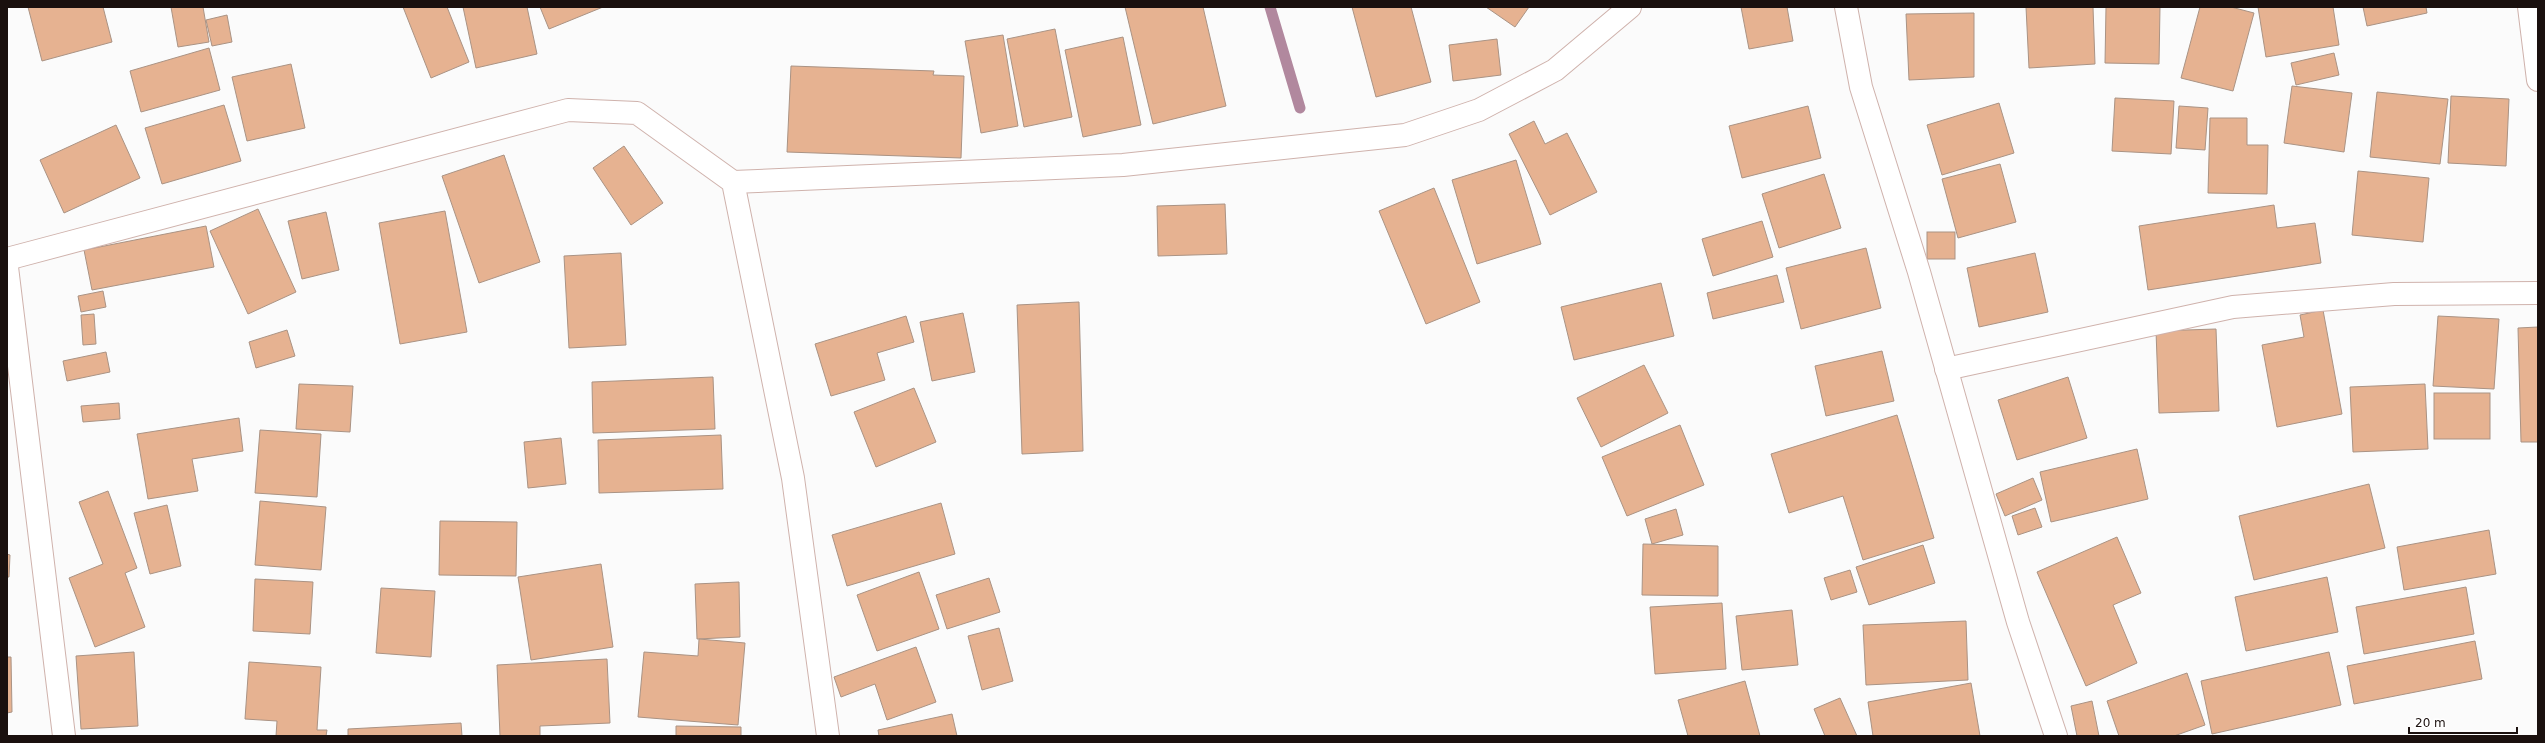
<svg xmlns="http://www.w3.org/2000/svg" width="2545" height="743" font-family="'DejaVu Sans',sans-serif">
<style>
.lines{fill:none;stroke-linecap:round;stroke-linejoin:round}
.stream{stroke:#b1889e;stroke-width:11}
.building{fill:#e6b291;stroke:#aa9384}
.minor-casing{stroke:#cfb2ac;stroke-width:24}
.minor{stroke:#fff;stroke-width:22}
</style>
<rect width="100%" height="100%" fill="#fbfbfb"/>
<g class="lines">
<path class="stream" d="M1270,7l30,101"/>
</g>
<g class="building">
<path d="M28,7h75l9,35 -70,19z"/>
<path d="M171,7h32l6,35 -31,5z"/>
<path d="M403,7h44l22,55 -38,16z"/>
<path d="M463,7h64l10,47 -61,14z"/>
<path d="M540,7h63l-54,22z"/>
<path d="M1125,7h78l23,99 -73,18z"/>
<path d="M1352,7h59l20,75 -55,15z"/>
<path d="M1486,7h43l-14,20z"/>
<path d="M1741,7h46l6,34 -44,8z"/>
<path d="M2026,7h67l2,57 -66,4z"/>
<path d="M2106,7h54l-1,57 -54,-1z"/>
<path d="M2200,7h31l23,6 -21,78 -52,-13z"/>
<path d="M2258,7h75l6,38 -73,12z"/>
<path d="M2363,7h63l1,6 -60,13z"/>
<path d="M1974,13v64l-65,3 -3,-66z"/>
<path d="M227,15l5,27 -20,4 -6,-26z"/>
<path d="M1055,29l17,88 -48,10 -17,-88z"/>
<path d="M1003,35l15,91 -37,7 -16,-92z"/>
<path d="M1123,37l18,88 -58,12 -18,-87z"/>
<path d="M1497,39l4,36 -48,6 -4,-36z"/>
<path d="M209,48l11,42 -79,22 -11,-41z"/>
<path d="M2334,53l5,22 -43,10 -5,-22z"/>
<path d="M291,64l14,64 -58,13 -15,-64z"/>
<path d="M791,66l143,5 -1,4 31,1 -3,82 -174,-6z"/>
<path d="M2292,86l60,7 -8,59 -60,-9z"/>
<path d="M2377,92l71,7 -8,65 -70,-7z"/>
<path d="M2451,96l58,3 -3,67 -58,-3z"/>
<path d="M2115,98l59,3 -3,53 -59,-3z"/>
<path d="M1999,103l15,50 -72,22 -15,-50z"/>
<path d="M224,105l17,56 -79,23 -17,-56z"/>
<path d="M1808,106l13,52 -79,20 -13,-52z"/>
<path d="M2179,106l29,2 -3,42 -29,-2z"/>
<path d="M2210,118h37v27h21l-1,49 -59,-1z"/>
<path d="M1534,121l11,23 22,-11 30,59 -47,23 -41,-81z"/>
<path d="M116,125l24,53 -76,35 -24,-53z"/>
<path d="M624,146l39,57 -32,22 -38,-57z"/>
<path d="M504,155l36,107 -61,21 -37,-107z"/>
<path d="M1516,160l25,84 -64,20 -25,-84z"/>
<path d="M2000,164l16,58 -58,16 -16,-59z"/>
<path d="M2358,171l71,7 -6,64 -71,-7z"/>
<path d="M1824,174l17,54 -62,20 -17,-54z"/>
<path d="M1434,188l46,114 -54,22 -47,-113z"/>
<path d="M1225,204l2,50 -69,2 -1,-50z"/>
<path d="M2274,205l3,23 38,-5 6,40 -173,27 -9,-64z"/>
<path d="M258,209l38,83 -48,22 -38,-83z"/>
<path d="M445,211l22,121 -67,12 -21,-121z"/>
<path d="M326,212l13,58 -37,9 -14,-58z"/>
<path d="M1762,221l11,36 -60,19 -11,-37z"/>
<path d="M206,226l8,41 -122,23 -8,-40z"/>
<rect x="1927" y="232" width="28" height="27"/>
<path d="M1866,248l15,60 -80,21 -15,-61z"/>
<path d="M621,253l5,92 -57,3 -5,-92z"/>
<path d="M2035,253l13,59 -69,15 -12,-59z"/>
<path d="M1777,275l7,27 -71,17 -6,-26z"/>
<path d="M1661,283l13,53 -100,24 -13,-53z"/>
<path d="M103,291l3,16 -25,5 -3,-16z"/>
<path d="M1079,302l4,149 -61,3 -5,-149z"/>
<path d="M2323,310l19,104 -65,13 -15,-82 42,-8 -4,-22z"/>
<path d="M963,313l12,59 -43,9 -12,-59z"/>
<path d="M94,314l2,30 -13,1 -2,-30z"/>
<path d="M906,316l8,26 -37,11 8,27 -54,16 -16,-52z"/>
<path d="M2438,316l61,3 -5,70 -61,-3z"/>
<path d="M2538,327v115h-17l-3,-114z"/>
<path d="M2216,329l3,82 -60,2 -3,-82z"/>
<path d="M287,330l8,26 -39,12 -7,-26z"/>
<path d="M1882,351l12,50 -68,15 -11,-50z"/>
<path d="M106,352l4,20 -43,9 -4,-20z"/>
<path d="M1644,365l24,48 -67,34 -24,-49z"/>
<path d="M713,377l2,52 -122,4 -1,-51z"/>
<path d="M2068,377l19,61 -70,22 -19,-60z"/>
<path d="M299,384l54,2 -3,46 -54,-3z"/>
<path d="M2425,384l3,65 -75,3 -3,-65z"/>
<path d="M914,388l22,54 -60,25 -22,-55z"/>
<rect x="2434" y="393" width="56" height="46"/>
<path d="M119,403l1,16 -37,3 -2,-16z"/>
<path d="M1897,415l37,123 -71,22 -20,-64 -54,17 -18,-59z"/>
<path d="M239,418l4,33 -51,8 6,32 -50,8 -11,-65z"/>
<path d="M1680,425l24,60 -77,31 -25,-59z"/>
<path d="M260,430l61,4 -4,63 -62,-4z"/>
<path d="M721,435l2,54 -124,4 -1,-53z"/>
<path d="M561,438l5,46 -38,4 -4,-46z"/>
<path d="M2137,449l11,50 -97,23 -11,-50z"/>
<path d="M2033,478l9,22 -37,16 -9,-22z"/>
<path d="M2369,484l16,64 -131,32 -15,-64z"/>
<path d="M108,491l29,77 -12,5 20,54 -50,20 -26,-69 34,-14 -24,-62z"/>
<path d="M260,501l66,6 -5,63 -66,-5z"/>
<path d="M941,503l14,51 -108,32 -15,-51z"/>
<path d="M167,505l14,61 -31,8 -16,-61z"/>
<path d="M2035,508l7,19 -24,8 -6,-19z"/>
<path d="M1676,509l7,26 -31,9 -7,-25z"/>
<path d="M440,521l77,1 -1,54 -77,-1z"/>
<path d="M2489,530l7,44 -92,16 -7,-43z"/>
<path d="M2117,537l24,56 -28,12 24,58 -51,23 -49,-114z"/>
<path d="M1643,544l75,2v50l-76,-1z"/>
<path d="M1923,545l12,38 -66,22 -13,-38z"/>
<path d="M7,554l3,1 -1,22h-2z"/>
<path d="M601,564l12,83 -82,13 -13,-83z"/>
<path d="M1850,570l7,22 -26,8 -7,-22z"/>
<path d="M919,572l20,57 -62,22 -20,-56z"/>
<path d="M2327,577l11,55 -92,19 -11,-54z"/>
<path d="M989,578l11,34 -53,17 -11,-34z"/>
<path d="M255,579l58,3 -3,52 -57,-3z"/>
<path d="M739,582l1,55 -43,2 -2,-55z"/>
<path d="M2466,587l8,47 -110,20 -8,-47z"/>
<path d="M381,588l54,3 -4,66 -55,-4z"/>
<path d="M1722,603l4,66 -71,5 -5,-67z"/>
<path d="M1792,610l6,55 -56,5 -6,-54z"/>
<path d="M1966,621l2,59 -102,5 -3,-60z"/>
<path d="M999,628l14,53 -31,9 -14,-54z"/>
<path d="M699,639l46,4 -7,82 -100,-8 6,-65 54,4z"/>
<path d="M2475,641l7,38 -128,25 -7,-38z"/>
<path d="M916,647l20,55 -49,18 -12,-36 -34,13 -7,-20z"/>
<path d="M134,652l4,74 -57,3 -5,-73z"/>
<path d="M2329,652l12,53 -129,29 -11,-53z"/>
<path d="M7,657h4l1,55 -5,1z"/>
<path d="M607,659l3,64 -70,3v10h-40l-3,-71z"/>
<path d="M249,662l72,5 -4,63h10l-1,6h-50l1,-15 -32,-2z"/>
<path d="M2187,673l18,52 -31,11h-55l-12,-35z"/>
<path d="M1745,681l15,55h-72l-10,-36z"/>
<path d="M1971,683l9,53h-107l-5,-34z"/>
<path d="M1840,698l17,38h-32l-11,-27z"/>
<path d="M2092,701l7,35h-22l-6,-30z"/>
<path d="M952,714l5,22h-78l-1,-6z"/>
<path d="M461,723l1,13h-114v-7z"/>
<path d="M676,726l65,1v9h-65z"/>
</g>
<g class="lines">
<g class="minor-casing">
<g id="minor">
<path d="M1846,7l15,80 58,185 99,350 38,114"/>
<path d="M2529,7l9,73"/>
<path d="M733,182l390,-17 282,-30 74,-25 76,-40 75,-63"/>
<path d="M7,259l561,-149 69,3 96,69 60,296 35,258"/>
<path d="M7,267l57,469"/>
<path d="M1946,369l287,-62 161,-13 144,-1"/>
</g>
</g>
<use href="#minor" class="minor"/>
</g>
<rect width="2545" height="743" fill="none" stroke="#1a100e" stroke-width="16"/>
<path d="M2409 727v6h108v-6" fill="none" stroke="#1a100e" stroke-width="2"/>
<text x="2415" y="727" font-size="12" fill="#1a100e" stroke="#ffffff" stroke-width="3" paint-order="stroke">20 m</text>
</svg>
